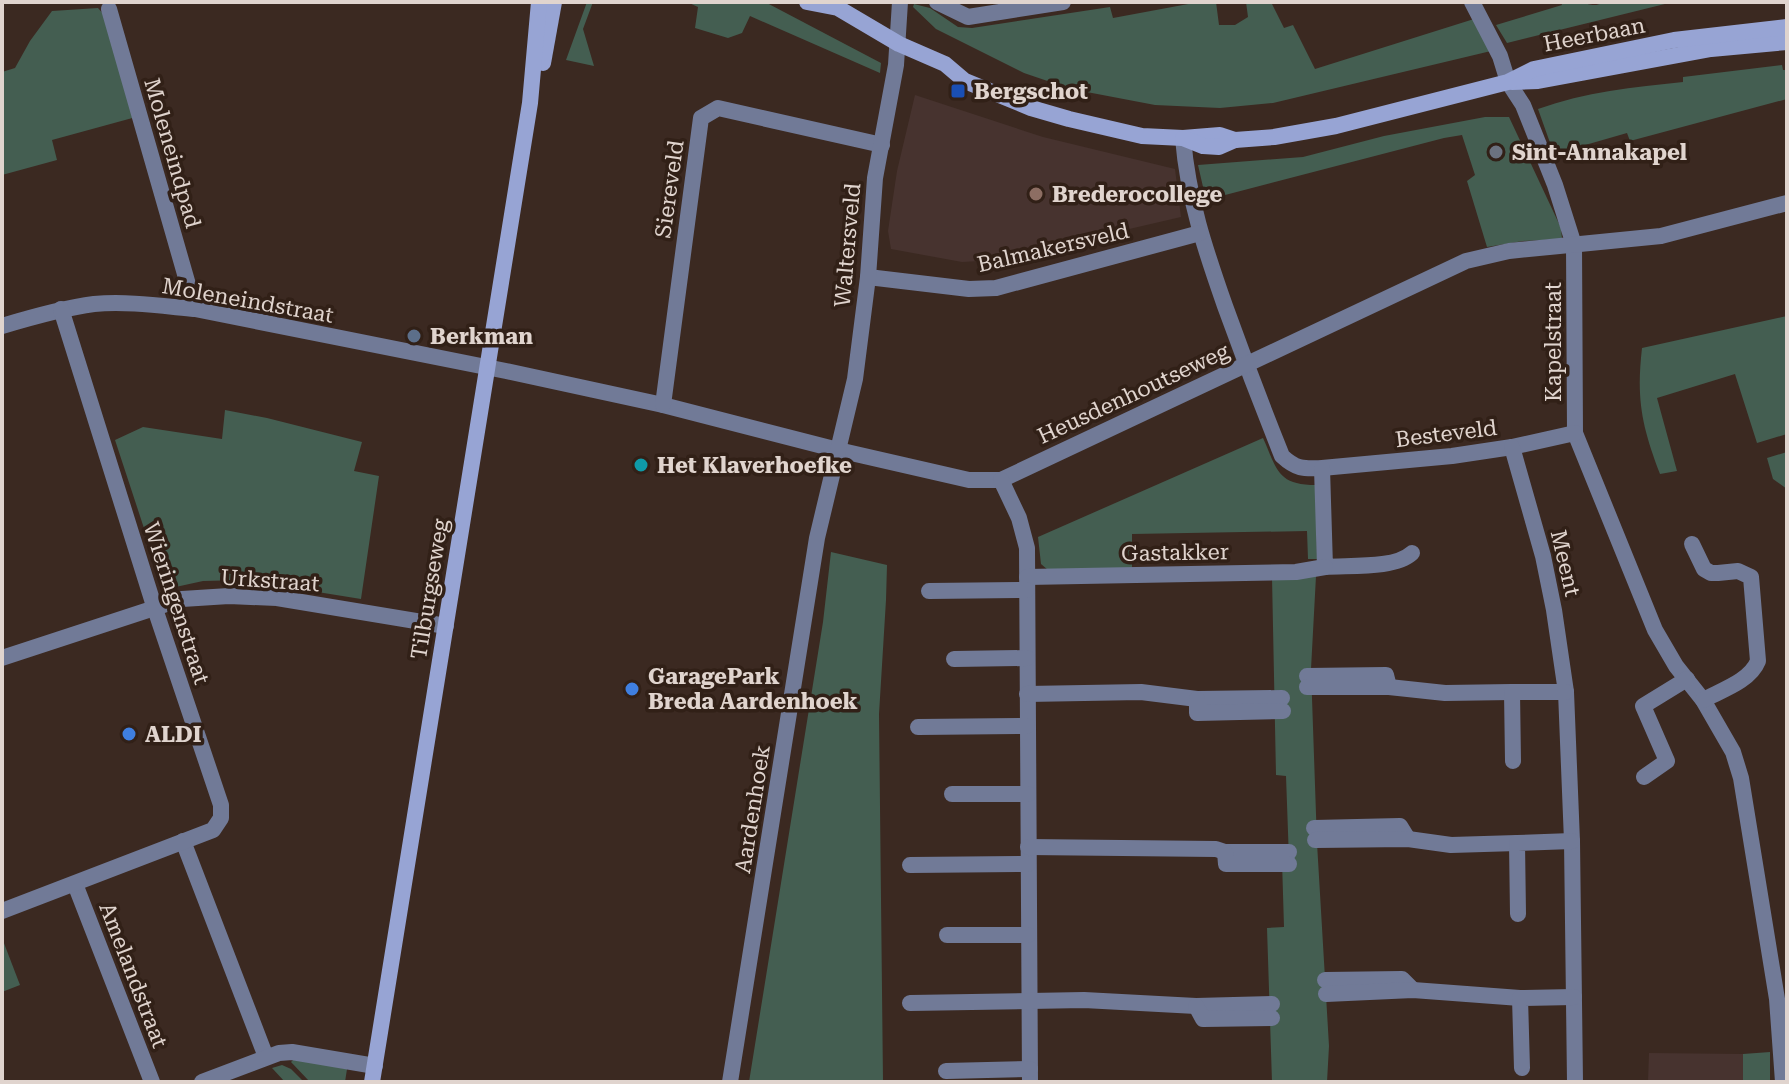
<svg xmlns="http://www.w3.org/2000/svg" width="1789" height="1084" font-family="'Roboto Serif',serif">
<style>
.education{fill:#47332f}
.green{fill:#445e51}
.lines{fill:none;stroke-linecap:round;stroke-linejoin:round}
.street{stroke:#717a97;stroke-width:16}
.secondary{stroke:#97a4d4;stroke-width:16}
.transit-dot{fill:#1a4fb4;stroke:#312017;stroke-width:3}
.worship-dot{fill:#6b7280;stroke:#312017;stroke-width:3}
.education-dot{fill:#8d6e63;stroke:#312017;stroke-width:3}
.service-dot{fill:#5c6f8a;stroke:#312017;stroke-width:3}
.culture-dot{fill:#0f9aa8;stroke:#312017;stroke-width:3}
.shop-dot{fill:#3f7fe0;stroke:#312017;stroke-width:3}
.labels{text-anchor:middle;stroke-width:7;stroke-linejoin:round;paint-order:stroke}
.street-label{font-size:22px;fill:#e0d4ce;stroke:#312017}
.poi-label{font-size:22px;font-weight:bold;fill:#e0d4ce;stroke:#312017;text-anchor:start}
</style>
<rect width="100%" height="100%" fill="#3b2921"/>
<g class="education">
<path d="M915,95l128,42 132,32 6,48 -186,43 -33,2 -71,-13 -3,-18 9,-60z"/>
<path d="M1649,1053l94,1v28h-95z"/>
</g>
<g class="green">
<path d="M587,2h6l-10,27 11,37 -28,-6z"/>
<path d="M687,2h78l116,61 -1,10 -130,-57 -8,17 -14,5 -33,-10 3,-21z"/>
<path d="M1199,2h17l3,23h16l13,-8 -2,-15h25l13,26 9,-3 22,44 159,-50 17,32 -218,52 -53,5 -65,-3 -84,-16 -47,-16 -88,-44 -23,-22 1,-3 16,4 28,19 14,1 138,-21 3,11z"/>
<path d="M1561,2c6,0 14,-1 20,0 11,3 12,5 25,0h67l-166,41 -11,-18 66,-20z"/>
<path d="M98,8l8,9 30,100 -84,23 5,20 -55,15v-103l13,-4 15,-27 22,-30z"/>
<path d="M1782,65l1,5h4v29l-157,42 -3,-8 -73,21 -16,-45c47,-17 96,-22 145,-27v-5z"/>
<path d="M1485,117h24l52,111 1,11 -39,2 -36,6 -20,-66 8,-6 -13,-40 -18,3 -238,62 -8,-35 105,-8 81,-21z"/>
<path d="M1787,316v118l-30,9 -22,-69 -78,24 20,73 -17,3c-18,-48 -24,-74 -18,-126z"/>
<path d="M225,410l42,8 95,24 -8,29 25,5 -18,123 -118,-19 -40,1 -32,7 -9,-5 -47,-143 28,-13 79,12z"/>
<path d="M1263,438c14,31 14,47 53,47l1,74h-9l-1,-28 -175,3v34l-84,2 -7,-6 -3,-27z"/>
<path d="M1787,452v37l-14,-10 -6,-21z"/>
<path d="M831,552l56,13 -1,35 -7,114 4,368h-134l74,-460z"/>
<path d="M1316,576l-5,93 6,174 12,203 -2,36h-55l-5,-154 17,-1 -2,-66 7,-1 -3,-84 -10,-1 -4,-198z"/>
<path d="M2,938l18,47 -18,7z"/>
<path d="M1770,1052v30h-29l2,-1v-27z"/>
<path d="M294,1059l53,10 -2,13h-35l-19,-20z"/>
<path d="M282,1065l9,4 13,13h-19l-13,-14z"/>
</g>
<g class="lines">
<g class="street">
<path d="M937,2l31,15 95,-15"/>
<path d="M1472,2l28,54 8,26 15,23 32,80 19,60 1,188 80,197 21,36 27,34 30,52 8,26 36,221 6,83"/>
<path d="M109,9l86,300"/>
<path d="M1183,138c5,61 22,111 42,168 18,50 37,100 57,150 14,13 21,13 40,12l130,-12 60,-9 63,-14"/>
<path d="M868,277l101,12 27,-1 204,-55"/>
<path d="M2,326c30,-9 61,-18 92,-22 33,-3 68,2 101,5l311,62 157,34 175,45 131,30h32l465,-219 43,-10 152,-15 126,-33"/>
<path d="M663,405l38,-287 17,-10 164,37"/>
<path d="M1512,447l31,109 11,54 12,82 6,149 3,241"/>
<path d="M1322,468l3,99c24,-2 70,2 87,-14"/>
<path d="M1001,480l18,38 8,30 3,534"/>
<path d="M1692,544l12,25 7,4h7l20,-2 13,6 7,84c-8,20 -36,29 -55,39"/>
<path d="M1027,577l269,-5 29,-5"/>
<path d="M929,591l98,-1"/>
<path d="M2,658l180,-59 47,-3 48,2 169,28"/>
<path d="M954,659l73,-1"/>
<path d="M1307,676l79,-1 3,12"/>
<path d="M1307,687h82l56,6 67,-1"/>
<path d="M1027,694l114,-2 56,7 85,-1"/>
<path d="M1197,699v14l86,-2"/>
<path d="M918,727l109,-1"/>
<path d="M1513,761l-1,-69h54"/>
<path d="M1644,777l23,-16 -24,-55 44,-27"/>
<path d="M952,794h76"/>
<path d="M1314,828l86,-2 8,13"/>
<path d="M1315,840l93,-1 43,6 66,-2"/>
<path d="M183,841l83,216"/>
<path d="M1028,847l188,2 9,3h64"/>
<path d="M1225,852l1,12h63"/>
<path d="M910,865l118,-1"/>
<path d="M75,884l77,198"/>
<path d="M2,911l211,-81 8,-12v-13l-67,-199 -93,-297"/>
<path d="M1518,914l-1,-71 55,-2"/>
<path d="M947,935h81"/>
<path d="M1325,980l77,-1 11,11"/>
<path d="M1326,994l87,-4 107,8"/>
<path d="M910,1003l174,-3 112,6 76,-2"/>
<path d="M1196,1006l7,13 69,-1"/>
<path d="M1522,1068l-2,-70 54,-1"/>
<path d="M946,1071l84,-2"/>
<path d="M202,1082l77,-29 13,-1 83,14"/>
<path d="M730,1082l87,-544 38,-159 13,-102 7,-99 21,-113 4,-63"/>
</g>
<g class="secondary">
<path d="M807,2l31,6 61,36 46,20 20,17 66,27 38,11 73,17 41,2 37,-3 15,5"/>
<path d="M543,63l11,-61"/>
<path d="M1512,82l26,-1 173,-32 76,-7"/>
<path d="M1183,138l20,8 16,1 16,-7 39,-3 62,-11 172,-44 26,-13 140,-29 113,-13"/>
<path d="M372,1082l158,-979 9,-101"/>
</g>
</g>
<rect class="transit-dot" x="950" y="83" width="16" height="16" rx="4"/>
<circle class="worship-dot" cx="1496" cy="152" r="8"/>
<circle class="education-dot" cx="1036" cy="194" r="8"/>
<circle class="service-dot" cx="414" cy="336" r="8"/>
<circle class="culture-dot" cx="641" cy="465" r="8"/>
<g class="shop-dot">
<circle cx="632" cy="689" r="8"/>
<circle cx="129" cy="734" r="8"/>
</g>
<g class="labels">
<g class="street-label">
<text transform="translate(1594 34) rotate(-11)" y="8">Heerbaan</text>
<text transform="translate(173 153) rotate(74)" y="8">Moleneindpad</text>
<text transform="translate(669 189) rotate(-82)" y="8">Siereveld</text>
<text transform="translate(847 245) rotate(-85)" y="8">Waltersveld</text>
<text transform="translate(1053 247) rotate(-13)" y="8">Balmakersveld</text>
<text transform="translate(248 300) rotate(10)" y="8">Moleneindstraat</text>
<text transform="translate(1553 342) rotate(-90)" y="8">Kapelstraat</text>
<text transform="translate(1133 393) rotate(-25)" y="8">Heusdenhoutseweg</text>
<text transform="translate(1446 433) rotate(-7)" y="8">Besteveld</text>
<text transform="translate(1175 552) rotate(-1)" y="8">Gastakker</text>
<text transform="translate(1566 563) rotate(77)" y="8">Meent</text>
<text transform="translate(270 580) rotate(4)" y="8">Urkstraat</text>
<text transform="translate(429 589) rotate(-81)" y="8">Tilburgseweg</text>
<text transform="translate(177 603) rotate(72)" y="8">Wieringenstraat</text>
<text transform="translate(752 809) rotate(-81)" y="8">Aardenhoek</text>
<text transform="translate(134 975) rotate(69)" y="8">Amelandstraat</text>
</g>
<g class="poi-label">
<text x="974" y="99">Bergschot</text>
<text x="1512" y="160">Sint-Annakapel</text>
<text x="1052" y="202">Brederocollege</text>
<text x="430" y="344">Berkman</text>
<text x="657" y="473">Het Klaverhoefke</text>
<text x="648" y="684">GaragePark<tspan x="648" dy="25">Breda Aardenhoek</tspan></text>
<text x="145" y="742">ALDI</text>
</g>
</g>
<rect width="1789" height="1084" fill="none" stroke="#e0d4ce" stroke-width="8"/>
</svg>
